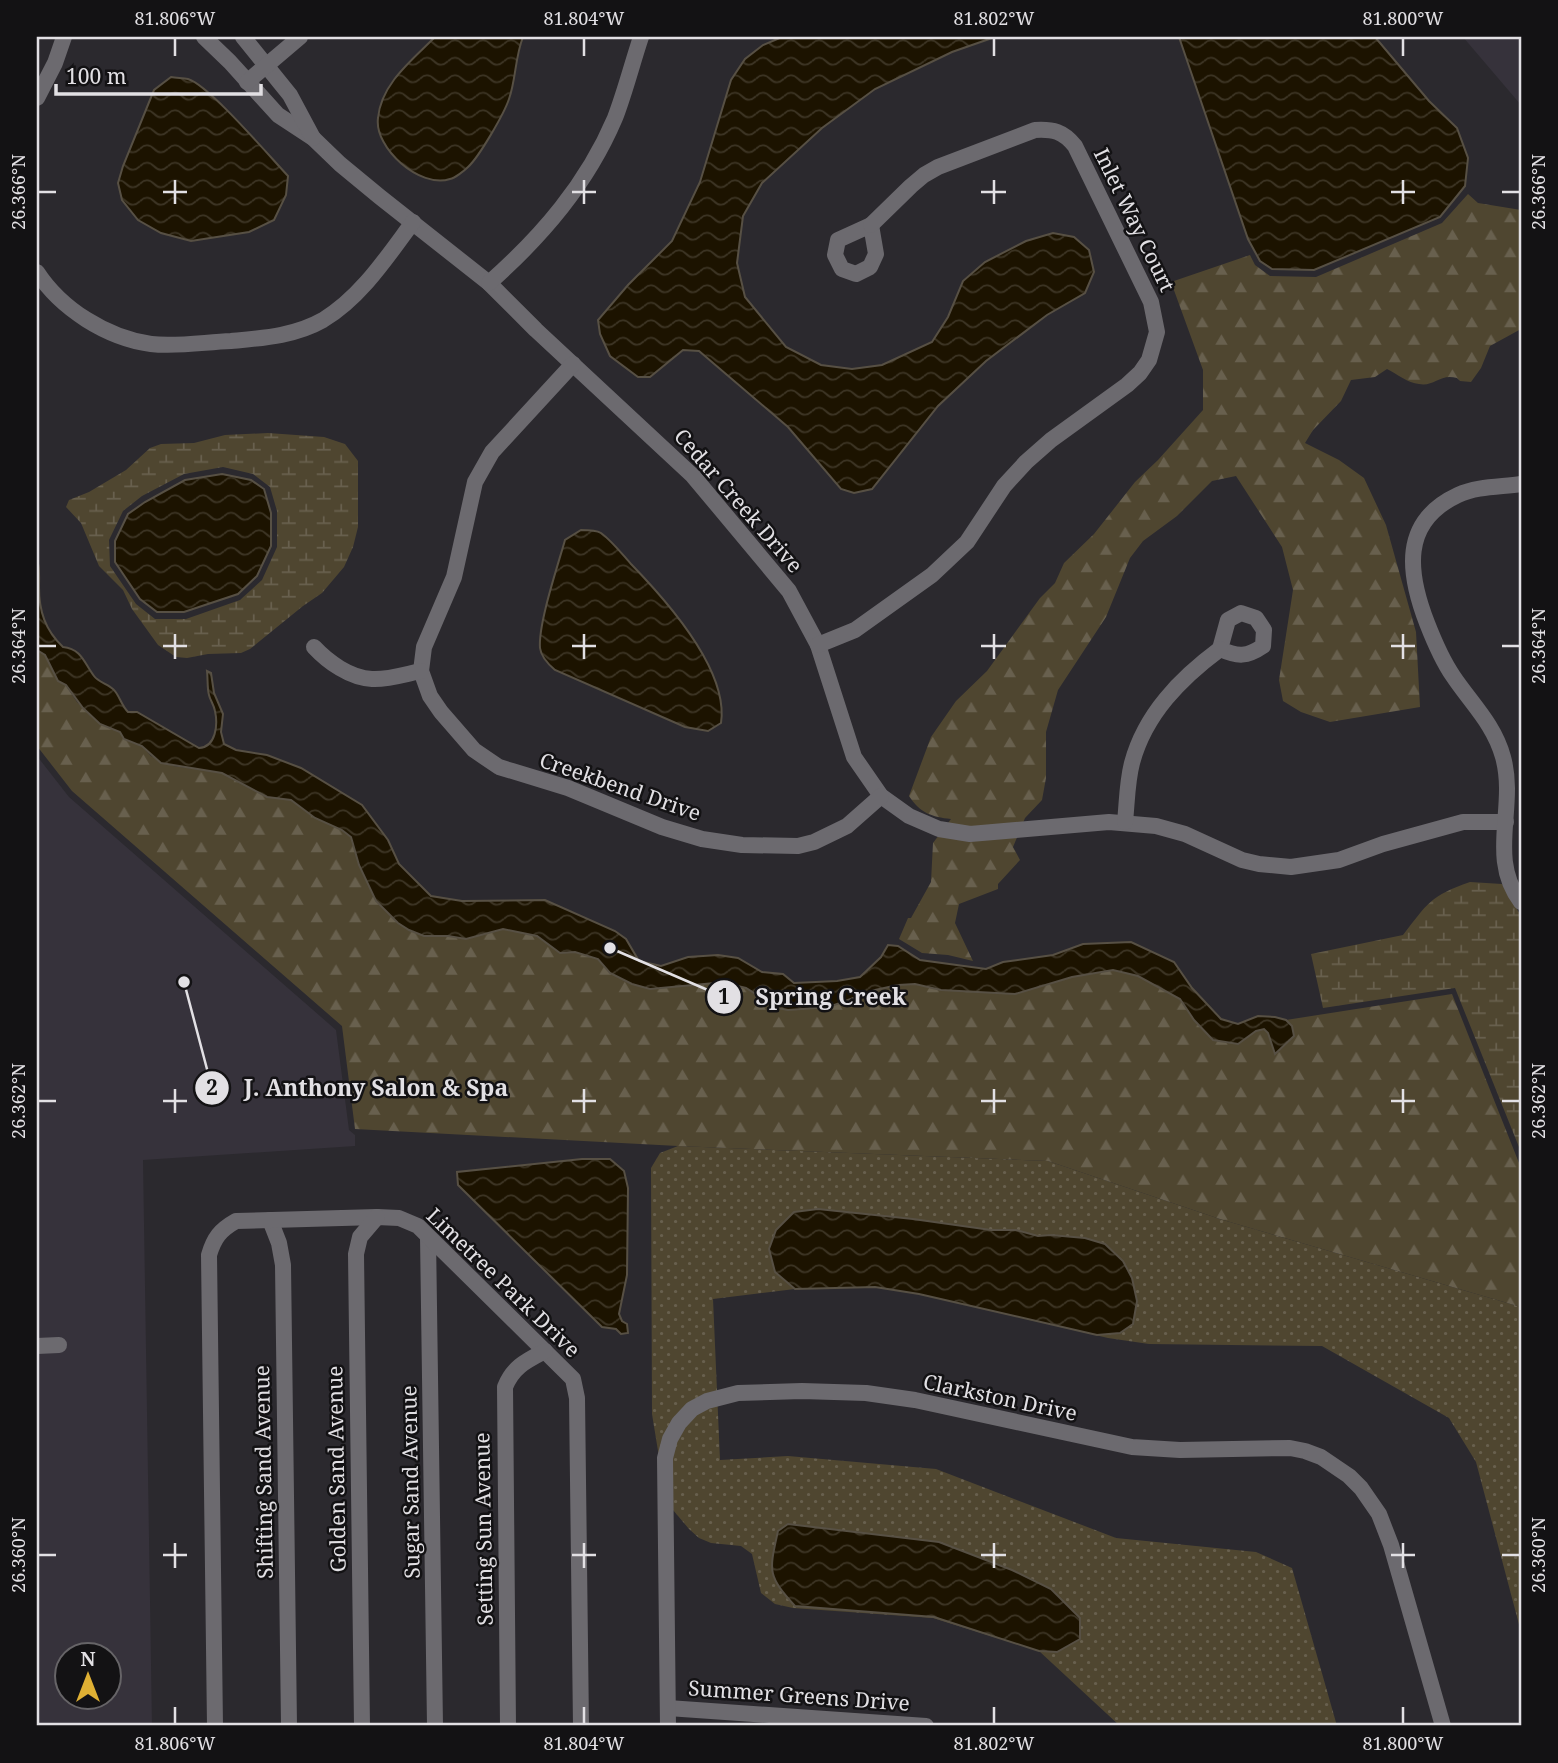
<svg xmlns="http://www.w3.org/2000/svg" width="1558" height="1763" font-family="'Noto Serif',serif">
<style>
.built{fill:#36323b;fill-rule:evenodd}
.grass{fill:url(#grass-dots)}
.forest{fill:url(#forest-firs)}
.wetland{fill:url(#wetland-marsh);fill-rule:evenodd}
.water{fill:url(#water-waves);stroke:#575044;stroke-width:2}
.lines{fill:none;stroke-linecap:round;stroke-linejoin:round}
.minor{stroke:#6c6a6f;stroke-width:16}
.ticks{fill:none;stroke:#e2e0e4;stroke-width:2.5}
.labels{text-anchor:middle;stroke-width:5;stroke-linejoin:round;paint-order:stroke}
.street-label{font-size:21px;fill:#e2e0e4;stroke:#131214}
.leader{fill:none;stroke:#e2e0e4;stroke-width:2.5}
.callout-dot{fill:#e2e0e4;stroke:#131214;stroke-width:2.5}
.mark-label{font-size:21px;text-anchor:middle;font-weight:bold;fill:#111}
.callout-label{font-size:23px;text-anchor:middle;font-weight:bold;fill:#e2e0e4;stroke:#131214;stroke-width:5;stroke-linejoin:round;paint-order:stroke}
.neatline{fill:none;stroke:#e2e0e4;stroke-width:2.5}
.ticks-label{font-size:18px;text-anchor:middle;fill:#e2e0e4}
</style>
<defs>
<pattern id="grass-dots" width="8" height="8" patternUnits="userSpaceOnUse" patternTransform="scale(1.75)"><rect width="8" height="8" fill="#4f4630"/><path d="M2 2h.1M6 6h.1" fill="none" stroke="#68604e" stroke-width="1.8" stroke-linecap="round"/></pattern>
<pattern id="forest-firs" width="22" height="20" patternUnits="userSpaceOnUse" patternTransform="scale(1.75)"><rect width="22" height="20" fill="#4f4630"/><path d="M5 1l3.5 6h-7zM16 11l3.5 6h-7z" fill="#68604e"/></pattern>
<pattern id="wetland-marsh" width="20" height="14" patternUnits="userSpaceOnUse" patternTransform="scale(1.75)"><rect width="20" height="14" fill="#4f4630"/><path d="M1 5h8M5 5V1M11 12h8M15 12V8" fill="none" stroke="#68604e"/></pattern>
<pattern id="water-waves" width="16" height="10" patternUnits="userSpaceOnUse" patternTransform="scale(1.75)"><rect width="16" height="10" fill="#1c1300"/><path d="M0 5q4-4 8 0t8 0" fill="none" stroke="#3d3525"/></pattern>
</defs>
<rect width="100%" height="100%" fill="#2b292e"/>
<g class="built">
<path d="M1463,37h58v68z"/>
<path d="M37,756l32,41 267,233 13,100 6,5v11l-212,14 9,566h-115zM66,1654h42v42h-42z"/>
</g>
<path class="grass" d="M678,1146l370,15 175,59 298,87v325l-45,-170 -27,-44 -127,-72 -173,-2 -41,-6 -189,-44 -44,-7 -80,2 -82,10 7,161 68,-4 148,13 180,69 140,14 36,16 45,158h-217l-81,-75 -106,-33 -140,-10 -18,-4 -14,-11 -9,-39 -11,-8 -30,-3 -12,-5 -10,-9 -16,-19 -14,-53 -7,-43 -1,-246 9,-15z"/>
<g class="forest">
<path d="M1468,194l10,9 43,7v119l-31,17 -9,22 -10,14 -11,-1 -3,-3c-17,-5 -23,9 -38,6 -11,-1 -22,-10 -32,-15l-12,8 -24,3 -10,21 -28,29 -8,13 34,17 25,18 22,47 30,107 4,75 -90,15 -29,-10 -18,-11 -4,-21 14,-90 -11,-43 -46,-71 -24,5 -35,35 -34,25 -13,17 -24,59 -48,73 -12,42v46l-4,22 -17,18 -12,29 7,13 -22,24v5l-39,15 -4,19 18,38 -25,-6 -26,-2 -23,-14 9,-21h3l20,-36 2,-39 18,-24c-19,-2 -31,-6 -42,-23l22,-59 25,-36 31,-30 53,-73 15,-15 9,-20 30,-29 41,-52 23,-22 45,-50v-40l-32,-88 79,-27 5,10 15,11 46,1 126,-54z"/>
<path d="M37,650l8,5 32,47 23,22 20,8 13,11 9,3 9,10 22,10 49,7 27,15 42,12 24,18 27,12 9,7 8,28 17,36 48,35h24l18,3 37,-10 34,7 23,17 15,-1 23,7 12,14 22,11 18,5 65,-6 14,1 17,4 32,20 10,2 41,-3 46,-17 23,-5 17,-1 26,6 74,4 57,-17 41,-7 25,6 33,18 9,5 10,16 48,29 18,-13 8,-2 4,4 7,20 19,-17 -2,-10 -6,-6 166,-26 69,174v139l-298,-87 -175,-59 -370,-15 -323,-17 -13,-103 -270,-235 -35,-45z"/>
</g>
<g class="wetland">
<path d="M268,433l56,4 21,7 13,17v66l-5,20 -9,20 -22,26 -19,13 -53,43 -9,4 -33,1 -21,4 -11,-1 -18,-12 -26,-36 -9,-19 -24,-24 -18,-43 -15,-16 3,-7 20,-8 37,-22 24,-22 11,-4 33,-1 31,-8zM223,467l30,7 17,13 7,24v36l-15,33 -22,20 -54,19h-31l-19,-15 -26,-38 -1,-26 14,-29 19,-15 42,-22z"/>
<path d="M1470,882l32,2 19,32v236l-66,-164 -132,20 -12,-54 92,-19c25,-32 27,-39 67,-53z"/>
</g>
<g class="water">
<path d="M435,37h88c-8,20 -7,42 -14,62 -5,15 -30,58 -41,68 -4,4 -13,11 -18,12 -30,10 -76,-31 -72,-61 3,-34 34,-58 57,-81z"/>
<path d="M782,37h213l-43,15 -77,37 -53,39 -60,55 -19,33 -6,47 8,34 41,50 35,18 31,4 30,-4 50,-23 16,-25 15,-36 22,-19 41,-21 27,-8 21,4 15,13 5,22 -9,21 -38,22 -61,46 -48,45 -66,83 -18,4 -13,-4 -53,-62 -89,-76 -16,-1 -33,27h-12l-28,-21 -10,-22 -2,-14 30,-35 44,-44 28,-59 31,-102 14,-21 18,-14z"/>
<path d="M1179,37h196l54,64 28,27 11,30 -3,28 -25,31 -126,53 -42,-1 -12,-8 -12,-22z"/>
<path d="M171,77c5,1 12,1 17,2 21,6 82,78 100,97l-2,19 -12,25 -25,12 -58,9 -30,-8 -23,-13 -16,-20 -4,-17 5,-17 31,-76z"/>
<path d="M222,474l29,6 13,9 7,24v33l-14,30 -19,18 -54,18h-27l-17,-13 -25,-37v-21l13,-27 17,-12 40,-22z"/>
<path d="M581,530c6,0 15,0 20,3 11,8 21,21 30,31 35,36 98,106 90,159l-13,8 -23,-4 -130,-57c-7,-6 -14,-13 -15,-22 -2,-24 18,-83 25,-108z"/>
<path d="M37,559c3,9 2,18 2,28 0,24 6,43 24,60 19,2 21,16 31,29 4,6 14,8 19,13 6,5 8,16 15,23h9l62,36c17,-1 19,-23 16,-37 -1,-6 -5,-11 -6,-16 -2,-7 -1,-16 -2,-24l4,2 3,20 9,21 -2,18 3,12 12,6 31,5 34,13 61,37 26,35 11,24 32,32 31,5 83,-1 70,31 11,8 13,22 22,5 27,-9 30,-2 20,3 24,14 21,2 11,9 43,-2 23,-4 21,-20 7,-12 10,1 22,14 66,9 17,-7 50,-7 30,-11 48,-2 43,20 18,26 29,31 17,5 20,-8 17,1 11,3 6,6 2,10 -19,18 -7,-21 -4,-4 -8,2 -18,13 -25,-4 -19,-20 -14,-21 -42,-23 -25,-6 -41,7 -57,17 -74,-4 -26,-6 -17,1 -23,5 -46,17 -41,3 -10,-2 -32,-20 -17,-4 -14,-1 -65,6 -18,-5 -22,-11 -12,-14 -23,-7 -15,1 -23,-17 -34,-7 -37,10 -18,-3h-24l-15,-6 -11,-7 -22,-22 -17,-36 -8,-28 -9,-7 -27,-12 -24,-18 -24,-3 -45,-24 -61,-10 -19,-17 -18,-7 -4,-7 -20,-8 -17,-16 -17,-23 -8,-4 -13,-26 -8,-5z"/>
<path d="M582,1159h28l14,12 4,17 -1,87 -8,39 3,7 5,3 1,9 -7,1 -5,-5 -14,-2 -144,-142 -1,-13z"/>
<path d="M818,1209l95,10 78,11h25l22,6 13,-1 34,3 20,6 18,17 9,17 5,23 -4,23 -13,9 -23,2 -178,-41 -44,-7 -80,2 -20,-17 -6,-23 7,-19 18,-18z"/>
<path d="M788,1524l151,18 73,28 39,19 29,29v21l-23,13 -18,-1 -105,-34 -139,-11c-28,-31 -26,-34 -17,-75z"/>
</g>
<g class="lines">
<g class="minor">
<path d="M204,37l26,25 48,53 35,23 27,26 40,33 109,86 47,47 157,146 96,115 29,54 36,112 27,39 28,20 30,13 31,5 139,-12 47,4 29,8 57,26 17,4 32,3 48,-7 44,-16 80,-22h43"/>
<path d="M243,37l47,58 23,43"/>
<path d="M247,82l53,-45"/>
<path d="M37,98l18,-35 9,-26"/>
<path d="M871,225l5,29 -6,13 -14,7 -14,-5 -7,-14 3,-15z"/>
<path d="M37,272c24,37 70,66 114,72 26,3 54,-2 80,-3 32,-3 64,-5 92,-21 38,-23 64,-63 90,-98"/>
<path d="M489,283c53,-47 98,-99 126,-165 10,-26 17,-54 26,-81"/>
<path d="M573,364l-81,88 -17,30 -21,95 -30,70 -3,24 9,25 11,16 33,38 25,17 69,21 94,39 40,12 40,6 56,1 16,-4 33,-16 34,-30"/>
<path d="M1521,484c-20,3 -44,2 -63,11 -58,27 -50,79 -31,128 7,18 15,37 26,53 18,27 41,48 50,81 14,50 -16,101 18,145"/>
<path d="M1241,613l15,5 8,12 -1,16c-16,11 -25,11 -43,3l8,-29z"/>
<path d="M818,645l37,-15 77,-55 35,-33 37,-56 22,-24 25,-22 76,-55 13,-12 9,-13 8,-28 -6,-30 -76,-156c-12,-15 -22,-17 -40,-16l-97,37 -14,8 -13,11 -40,39"/>
<path d="M314,647c14,15 36,31 58,32 15,1 34,-5 49,-8"/>
<path d="M1125,822c2,-19 2,-40 7,-59 13,-49 49,-85 88,-114"/>
<path d="M270,1220l9,23 4,22 6,461"/>
<path d="M428,1237l7,489"/>
<path d="M37,1346l22,-1"/>
<path d="M668,1708l258,18"/>
<path d="M215,1726l-6,-471c5,-17 11,-25 27,-34l141,-4 22,1 19,8 155,153 4,19 4,328"/>
<path d="M362,1726l-6,-472 4,-17 17,-20"/>
<path d="M508,1726l-3,-339c8,-20 21,-26 40,-36"/>
<path d="M668,1726l-3,-268 5,-19 9,-16 13,-14 15,-8 31,-8 64,-2 64,2 49,7 217,47 48,3 110,-2 15,3 16,6 28,19 12,12 18,26 12,31 52,181"/>
</g>
</g>
<path class="ticks" d="M175,38v18M584,38v18M994,38v18M1403,38v18M175,180v24M584,180v24M994,180v24M1403,180v24M38,192h18M163,192h24M572,192h24M981,192h25M1391,192h24M1502,192h18M175,634v25M584,634v25M994,634v25M1403,634v25M38,646h18M163,646h24M572,646h24M981,646h25M1391,646h24M1502,646h18M175,1089v24M584,1089v24M994,1089v24M1403,1089v24M38,1101h18M163,1101h24M572,1101h24M981,1101h25M1391,1101h24M1502,1101h18M175,1543v25M584,1543v25M994,1543v25M1403,1543v25M38,1555h18M163,1555h24M572,1555h24M981,1555h25M1391,1555h24M1502,1555h18M175,1707v17M584,1707v17M994,1707v17M1403,1707v17"/>
<g class="labels">
<g class="street-label">
<text transform="translate(1134 220) rotate(64)" y="7">Inlet Way Court</text>
<text transform="translate(738 501) rotate(49)" y="7">Cedar Creek Drive</text>
<text transform="translate(620 787) rotate(19)" y="7">Creekbend Drive</text>
<text transform="translate(503 1283) rotate(44)" y="7">Limetree Park Drive</text>
<text transform="translate(1000 1398) rotate(12)" y="7">Clarkston Drive</text>
<text transform="translate(337 1469) rotate(-91)" y="7">Golden Sand Avenue</text>
<text transform="translate(264 1472) rotate(-91)" y="7">Shifting Sand Avenue</text>
<text transform="translate(411 1482) rotate(-91)" y="7">Sugar Sand Avenue</text>
<text transform="translate(484 1529) rotate(-91)" y="7">Setting Sun Avenue</text>
<text transform="translate(799 1696) rotate(4)" y="7">Summer Greens Drive</text>
</g>
</g>
<path class="leader" d="M610 948L724 997M184 982L212 1088"/>
<g class="callout-dot">
<circle cx="610" cy="948" r="7"/>
<circle cx="184" cy="982" r="7"/>
<circle cx="724" cy="997" r="18"/>
<circle cx="212" cy="1088" r="18"/>
</g>
<g class="mark-label">
<text x="724" y="1004">1</text>
<text x="212" y="1095">2</text>
</g>
<g class="callout-label">
<text x="831" y="1005">Spring Creek</text>
<text x="376" y="1096">J. Anthony Salon &amp; Spa</text>
</g>
<rect width="1558" height="1763" fill="none" stroke="#131214" stroke-width="77"/>
<g transform="translate(88 1676)"><circle r="33" fill="#131214" stroke="#666467" stroke-width="2"/>
<path d="M0-5L12 26L0 18L-12 26Z" fill="#dfb034"/>
<text y="-10" font-size="19" font-weight="bold" text-anchor="middle" fill="#e2e0e4">N</text>
</g>
<path d="M56 84v10h205v-10" fill="none" stroke="#e2e0e4" stroke-width="3.5"/>
<text x="66" y="84" font-size="21" fill="#e2e0e4" stroke="#131214" stroke-width="5" paint-order="stroke">100 m</text>
<rect x="38" y="38" width="1482" height="1686" class="neatline"/>
<g class="ticks-label">
<text x="175" y="25">81.806°W</text>
<text x="584" y="25">81.804°W</text>
<text x="994" y="25">81.802°W</text>
<text x="1403" y="25">81.800°W</text>
<text transform="translate(19 192) rotate(-90)" y="6">26.366°N</text>
<text transform="translate(1539 192) rotate(-90)" y="6">26.366°N</text>
<text transform="translate(19 646) rotate(-90)" y="6">26.364°N</text>
<text transform="translate(1539 646) rotate(-90)" y="6">26.364°N</text>
<text transform="translate(19 1101) rotate(-90)" y="6">26.362°N</text>
<text transform="translate(1539 1101) rotate(-90)" y="6">26.362°N</text>
<text transform="translate(19 1555) rotate(-90)" y="6">26.360°N</text>
<text transform="translate(1539 1555) rotate(-90)" y="6">26.360°N</text>
<text x="175" y="1750">81.806°W</text>
<text x="584" y="1750">81.804°W</text>
<text x="994" y="1750">81.802°W</text>
<text x="1403" y="1750">81.800°W</text>
</g>
</svg>
